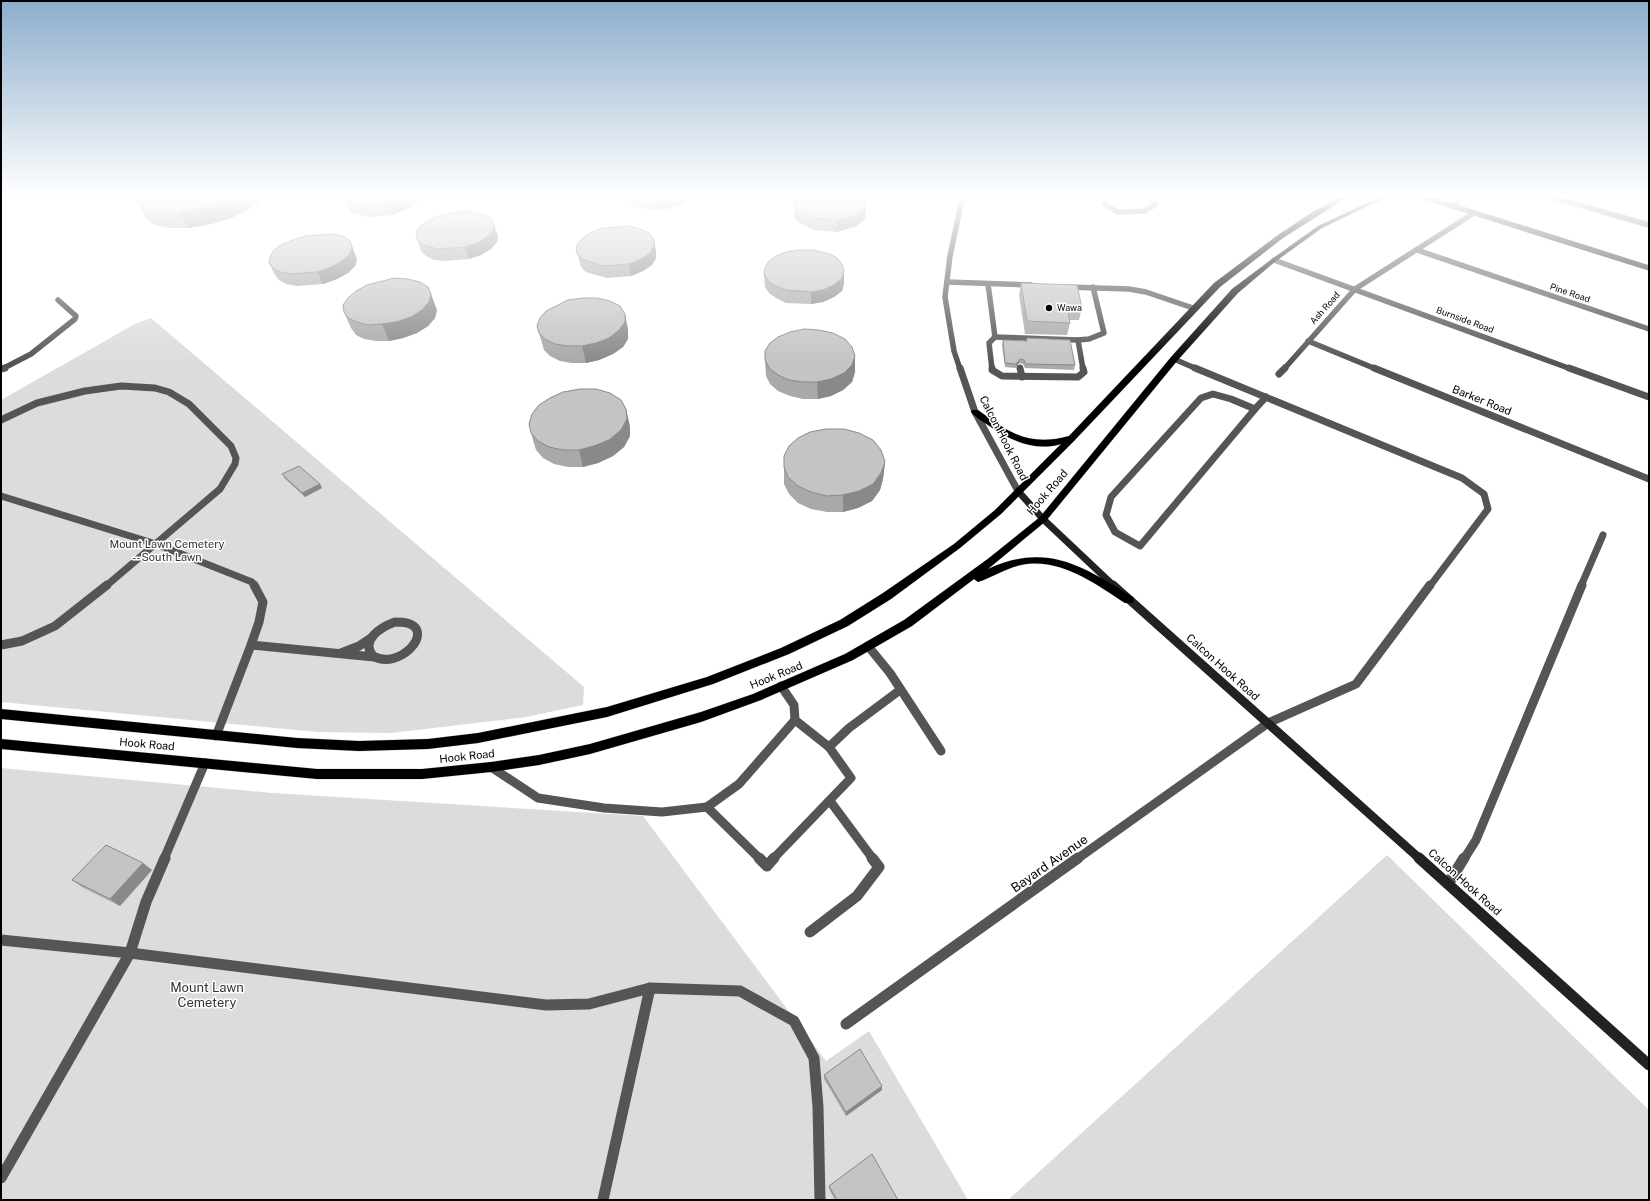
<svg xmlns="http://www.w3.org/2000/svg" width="1650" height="1201" font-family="'Public Sans',sans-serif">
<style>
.green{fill:#dcdcdc}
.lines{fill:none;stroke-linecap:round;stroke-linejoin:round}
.primary-casing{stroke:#dbdbdb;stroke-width:1}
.lane-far3{stroke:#555;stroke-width:5.5}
.lane-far2{stroke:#555;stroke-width:7}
.lane-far1{stroke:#555;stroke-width:9}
.lane{stroke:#555;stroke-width:11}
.street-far3{stroke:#555;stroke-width:5.5}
.street-far2{stroke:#555;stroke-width:7}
.street-far1{stroke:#555;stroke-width:9}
.street{stroke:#555;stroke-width:11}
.secondary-far3{stroke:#222;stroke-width:5.5}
.secondary-far2{stroke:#222;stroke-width:7}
.secondary-far1{stroke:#222;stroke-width:9}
.secondary{stroke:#222;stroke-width:11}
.primary{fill:#000;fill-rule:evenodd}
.wall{fill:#a9a9a9}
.shaded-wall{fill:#898989}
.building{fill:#c4c4c4;stroke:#898989}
.poi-dot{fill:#000;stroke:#fff;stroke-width:1.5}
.labels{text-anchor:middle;stroke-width:3;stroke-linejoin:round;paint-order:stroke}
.far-street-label{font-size:9px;fill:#000;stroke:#fff}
.far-poi-label{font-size:9px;fill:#000;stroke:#fff;text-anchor:start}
.street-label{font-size:11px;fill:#000;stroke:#fff}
.park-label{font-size:11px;fill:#333;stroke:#fff}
.near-street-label{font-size:13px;fill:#000;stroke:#fff}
.near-park-label{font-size:13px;fill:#333;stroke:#fff}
</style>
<rect width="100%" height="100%" fill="#fff"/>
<g class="green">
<path d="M151,318l433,369 -1,18 -57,12 -135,16 -73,-1 -317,-30v-302l134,-76z"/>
<path d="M1,768l271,25 371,23 183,245 43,-30 99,169h-967z"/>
<path d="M1387,855l262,255v90h-641z"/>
</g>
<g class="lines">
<g class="primary-casing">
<g id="primary">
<path d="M1344,195h7l-68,43 -63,49 -146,154 -73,73 -41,34 -69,51 -43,27 -59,28 -76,30 -106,33 -129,26 -50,6 -69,2 -62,-3 -296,-29v-10l296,29 62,3 69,-2 50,-6 129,-26 100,-30 74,-29 59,-28 43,-27 71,-49 41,-34 66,-66c-26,8 -52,-4 -73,-19 -6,-4 -13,-8 -17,-13l1,-2h6c32,23 50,37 91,26l145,-153 64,-48 33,-22z"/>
<path d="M1384,195h7l-69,33 -46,33 -38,32 -61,68 -131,160 -58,48c59,-27 94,-3 145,28l1,3 -1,3h-8c-31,-20 -65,-46 -104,-38 -15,3 -28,12 -43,17l-4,-3 -62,47 -59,34 -92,40 -60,22 -111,32 -51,11 -48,7 -69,7h-105l-316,-30v-10l316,30h105l69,-7 48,-7 51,-11 111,-32 52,-18 92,-40 59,-34 85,-62 51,-41 131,-160 61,-68 40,-30 46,-33z"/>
</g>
</g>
<g class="lane-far3">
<path d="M1545,195l104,30"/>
<path d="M1104,203l13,9 27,-1 12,-7 -10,-9"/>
<path d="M1453,207l11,-12"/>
<path d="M947,282l84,3"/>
<path d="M988,284l7,53 -6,6 3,26"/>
<path d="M1067,287l62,2 17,3 47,16"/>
<path d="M995,337l83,3"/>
<path d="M1174,359l23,10"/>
<path d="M2,369l29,-15 44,-35 1,-3 -18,-16"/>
<path d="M1083,369l-5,-29 11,-1 15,-6 -11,-46"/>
</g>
<g class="lane-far2">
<path d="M992,368v2l10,6 76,1 6,-5 -1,-4"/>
<path d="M1020,368l2,9"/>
<path d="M1195,368l267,110 22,16 4,15 -58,77"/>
<path d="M1,369l4,-1"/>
<path d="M1213,394l18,5 24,10 -115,137 -25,-14 -9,-17 5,-18 90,-99z"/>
<path d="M1255,409l11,-12"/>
<path d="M1,420l36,-17 48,-12 36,-5 34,2 14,4 20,12 42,42 5,12 -1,6 -15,25 -114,97"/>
<path d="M1,496l155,48 96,38 2,4"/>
<path d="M1581,586l22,-51"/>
</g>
<g class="lane-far1">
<path d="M395,622c4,0 9,0 12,1 29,8 -8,48 -34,33 -13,-16 8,-29 22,-34z"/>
<path d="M1,645l21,-4 33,-15 52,-41"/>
<path d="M251,645l123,12"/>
<path d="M868,646l22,27 51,78"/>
<path d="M341,653l18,-7 12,-8"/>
<path d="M781,686l13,19 1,15 34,27 20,-19 51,-38"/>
<path d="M1268,723l88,-39 74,-99"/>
<path d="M216,736l35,-91 8,-23 4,-20 -9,-17"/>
<path d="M491,767l47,31 66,10 58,4 45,-5 32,-23 56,-64"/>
<path d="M830,801l43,58"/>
<path d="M707,807l53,52"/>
<path d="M164,859l41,-96"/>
<path d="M773,859l78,-81 -22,-31"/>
<path d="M1464,859l12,-19 106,-255"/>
</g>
<g class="lane">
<path d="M759,858l8,8 7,-8"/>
<path d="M1448,884l16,-26"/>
<path d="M810,932l47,-36 22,-29 -7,-9"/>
<path d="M1,940l129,13 416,52 43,-1 61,-16 90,3 54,30 20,37 4,49 2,93"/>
<path d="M1,1178l129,-225 16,-51 19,-44"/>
<path d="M603,1200l47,-212"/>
</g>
<g class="street-far3">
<path d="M1417,250l232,79"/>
<path d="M1274,260l297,109"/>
<path d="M1308,341l68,28"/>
<path d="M960,369l-6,-18 -9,-54 5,-41 13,-61"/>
<path d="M1284,369l71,-80 119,-76"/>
</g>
<g class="street-far2">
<path d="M960,368l15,44 43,79"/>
<path d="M1374,368l275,111"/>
<path d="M1569,368l80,29"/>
<path d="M1279,374l6,-6"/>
</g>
<path class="street-far1" d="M1077,859l191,-136"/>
<path class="street" d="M846,1024l232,-166"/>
<path class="secondary-far3" d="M1418,195l231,73"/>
<path class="secondary-far2" d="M1018,491l25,28 71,67"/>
<path class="secondary-far1" d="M1113,585l307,274"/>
<path class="secondary" d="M1419,858l230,207"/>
<use href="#primary" class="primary"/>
</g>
<g class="wall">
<path d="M134,195h129l-4,7 -13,9 -17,8 -22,6 -19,3h-18l-15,-3 -9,-6 -9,-16z"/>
<path d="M492,195h23l-15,1z"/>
<path d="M624,195h70l-3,4 -8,5 -21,6 -22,-2 -8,-3 -6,-4z"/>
<path d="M343,196l77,4 -6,6 -22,9 -24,2 -17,-5 -3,-5z"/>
<path d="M794,199l72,15 -2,6 -7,6 -21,6 -22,-2 -16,-8 -4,-5z"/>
<path d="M498,236l-1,6 -6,7 -10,6 -12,4 -25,2 -10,-1 -8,-4 -5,-5 -4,-12z"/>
<path d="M576,249l80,2v7l-4,7 -9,6 -12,5 -24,2 -21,-6 -5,-5z"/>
<path d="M357,259l-2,7 -7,7 -11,6 -14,5 -26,2 -11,-2 -7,-4 -4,-5 -6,-12z"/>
<path d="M764,274l80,9 -2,8 -8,6 -11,5 -12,2 -25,-1 -10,-5 -7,-5 -4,-6z"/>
<path d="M1021,283l61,25 -3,12h-9v3l-3,12 -42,-1 -6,-39z"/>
<path d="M437,310l-2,8 -7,8 -11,7 -14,5 -14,3h-13l-12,-2 -8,-4 -5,-7 -7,-16z"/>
<path d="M625,314l3,16v9l-5,8 -10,7 -14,6 -13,3h-14l-12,-2 -10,-5 -6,-6 -7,-24z"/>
<path d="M1027,338l48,27 -1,5 -49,-2 -2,-4 -4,-1 -4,5 -10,-1 -3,-22 1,-5 23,1z"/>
<path d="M765,360l90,12 -3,10 -9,8 -12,6 -13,3h-15l-13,-3 -12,-5 -8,-7 -4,-8z"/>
<path d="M630,426v10l-6,11 -11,9 -15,7 -15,4h-15l-14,-3 -11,-6 -7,-8 -5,-17z"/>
<path d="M885,462l-2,17 -3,11 -8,11 -14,7 -15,4h-16l-16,-3 -13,-6 -9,-9 -5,-10v-17z"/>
<path d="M282,474l38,10 2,4 -17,9 -20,-18z"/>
<path d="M152,870l-32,36 -38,-19 -10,-7z"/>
<path d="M824,1075l58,11v4l-36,26 -22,-37z"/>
<path d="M829,1186l69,14h-63l-6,-11z"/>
</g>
<g class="shaded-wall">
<path d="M240,195h23l-4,7 -13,9 -17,8 -22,6 -19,3 -9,-16z"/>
<path d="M408,195h13l-1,5 -6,6 -22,9 -5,-12z"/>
<path d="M674,195h20l-3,4 -8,5 -21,6 -2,-12z"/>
<path d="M866,202v12l-2,6 -7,6 -21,6 1,-12z"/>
<path d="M494,224l4,12 -1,6 -6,7 -10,6 -12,4 -4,-12z"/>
<path d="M654,239l2,12v7l-4,7 -9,6 -12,5 -2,-12z"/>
<path d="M350,241l7,18 -2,7 -7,7 -11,6 -14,5 -6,-12z"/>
<path d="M844,271v12l-2,8 -8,6 -11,5 -12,2v-12z"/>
<path d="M431,294l6,16 -2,8 -7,8 -11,7 -14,5 -14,3 -7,-17z"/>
<path d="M625,314l3,16v9l-5,8 -10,7 -14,6 -13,3 -4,-17z"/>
<path d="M855,356v16l-3,10 -9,8 -12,6 -13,3 -1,-17z"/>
<path d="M1020,359l-1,4 -4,5 1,-4z"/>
<path d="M626,409l4,17v10l-6,11 -11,9 -15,7 -15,4 -4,-17z"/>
<path d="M885,462l-2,17 -3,11 -8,11 -14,7 -15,4v-17z"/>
<path d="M320,484l2,4 -17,9 -3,-4z"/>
<path d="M143,863l9,7 -32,36 -10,-7z"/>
<path d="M882,1086v4l-36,26v-4z"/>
</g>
<g class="building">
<path d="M134,195h106l-19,8 -22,6 -20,3h-18l-15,-3 -9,-6 -3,-7z"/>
<path d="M343,195h65l-21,8 -23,2 -18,-5 -3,-4z"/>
<path d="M633,195h41l-14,3 -22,-2z"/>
<path d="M797,195h65l2,1 2,6 -2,6 -6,6 -21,6 -23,-2 -17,-8 -3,-5v-6z"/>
<path d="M460,211h12l11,3 8,4 3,6 -1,6 -6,7 -10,6 -12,4 -25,2 -11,-2 -8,-3 -4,-5 -1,-6 3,-6 16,-10z"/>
<path d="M629,226l11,3 9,4 5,6v7l-4,7 -9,6 -12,5 -25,2 -20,-6 -6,-5 -2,-6 2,-6 6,-6 8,-5 11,-4z"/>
<path d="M332,234l11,2 7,5 2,6 -2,7 -8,7 -11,6 -14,5 -26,2 -11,-2 -7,-4 -4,-5 1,-6 4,-7 8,-6 23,-8z"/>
<path d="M799,250h14l13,3 10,4 6,7 2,7 -2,7 -8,7 -11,5 -12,2 -25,-2 -11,-4 -7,-5 -4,-7 1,-6 4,-7 7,-5 10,-4z"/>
<path d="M394,278l14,1 12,3 8,5 3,7 -2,8 -7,8 -11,7 -15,5 -14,2 -14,1 -11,-3 -9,-4 -4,-6 -1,-7 5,-7 8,-7 11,-6z"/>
<path d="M1021,283l56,2 5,23 -15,-1 3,16 -43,-2z"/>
<path d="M583,298h14l13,3 10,5 5,8v8l-6,8 -10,8 -13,5 -14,3h-14l-13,-2 -10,-5 -6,-6 -2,-7 3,-8 6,-7 22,-11z"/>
<path d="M804,329l15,1 14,3 12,6 7,8 3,9 -3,9 -8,8 -13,6 -14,3h-14l-14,-2 -11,-5 -9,-7 -4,-8v-9l5,-8 8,-6 12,-5z"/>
<path d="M1027,338l43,2 5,25 -49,-1 -2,-4 -4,-1 -4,5 -11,-1 -2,-23 24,1z"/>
<path d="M580,389h16l14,4 11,7 5,9 1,10 -6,11 -12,10 -15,6 -15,4h-16l-14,-3 -11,-6 -7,-8 -2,-9 3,-10 7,-9 11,-7 13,-6z"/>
<path d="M826,429h18l15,4 14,7 8,10 4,12 -4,11 -8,11 -14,7 -16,4 -16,1 -16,-4 -13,-6 -10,-9 -4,-10v-11l5,-10 9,-8 12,-6z"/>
<path d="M299,466l21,18 -18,9 -20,-19z"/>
<path d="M106,845l37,18 -33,36 -38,-19z"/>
<path d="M860,1049l22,37 -36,26 -22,-37z"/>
<path d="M872,1154l26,46h-61l-8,-14z"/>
</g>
<linearGradient id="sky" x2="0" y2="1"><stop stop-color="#8cadcc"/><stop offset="0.54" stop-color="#fff"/><stop offset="1" stop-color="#fff" stop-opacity="0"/></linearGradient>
<rect width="1650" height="363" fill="url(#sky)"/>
<circle class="poi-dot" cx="1049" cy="308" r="4"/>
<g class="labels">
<g class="far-street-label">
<text transform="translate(1570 293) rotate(19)" y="3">Pine Road</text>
<text transform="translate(1325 308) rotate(-48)" y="3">Ash Road</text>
<text transform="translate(1465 320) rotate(20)" y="3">Burnside Road</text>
</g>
<g class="far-poi-label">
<text x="1057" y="311">Wawa</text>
</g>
<g class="street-label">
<text transform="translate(1482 400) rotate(22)" y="4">Barker Road</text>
<text transform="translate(1004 438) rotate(63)" y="4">Calcon Hook Road</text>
<text transform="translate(1047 492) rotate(-49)" y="4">Hook Road</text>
<text transform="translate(1223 667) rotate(42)" y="4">Calcon Hook Road</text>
<text transform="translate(776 675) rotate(-22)" y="4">Hook Road</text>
<text transform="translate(147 744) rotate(5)" y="4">Hook Road</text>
<text transform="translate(467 756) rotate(-6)" y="4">Hook Road</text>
<text transform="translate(1465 882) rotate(42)" y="4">Calcon Hook Road</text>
</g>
<g class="park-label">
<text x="167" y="548">Mount Lawn Cemetery<tspan x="167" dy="13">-- South Lawn</tspan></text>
</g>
<g class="near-street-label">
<text transform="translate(1049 863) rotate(-35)" y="5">Bayard Avenue</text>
</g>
<g class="near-park-label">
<text x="207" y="992">Mount Lawn<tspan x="207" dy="15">Cemetery</tspan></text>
</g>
</g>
<rect width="1650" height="1201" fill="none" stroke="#000000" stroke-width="4"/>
</svg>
